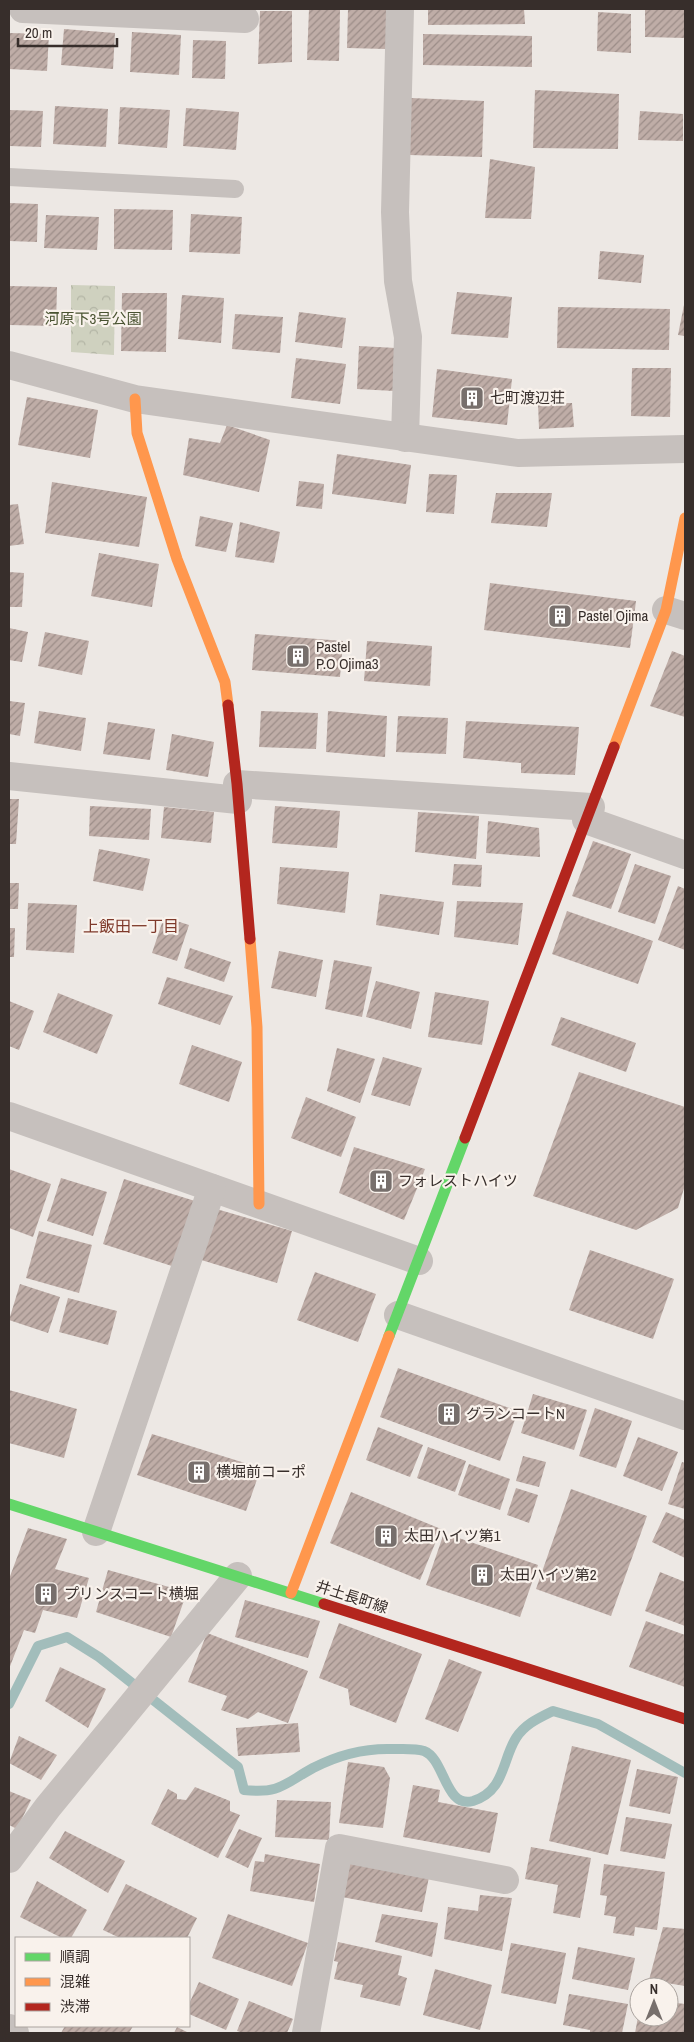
<svg xmlns="http://www.w3.org/2000/svg" width="694" height="2042" font-family="'Archivo Narrow','Noto Sans JP',sans-serif">
<style>
.park{fill:url(#park-crowns)}
.lines{fill:none;stroke-linecap:round;stroke-linejoin:round}
.stream{stroke:#a2bdbb;stroke-width:10}
.building{fill:url(#building-hatch)}
.lane{stroke:#c6c0bd;stroke-width:18}
.street{stroke:#c6c0bd;stroke-width:28}
.fast{stroke:#63d668;stroke-width:11}
.slow{stroke:#ff974d;stroke-width:11}
.jam{stroke:#b3261e;stroke-width:11}
.labels{text-anchor:middle;stroke-width:4.5;stroke-linejoin:round;paint-order:stroke}
.park-label{font-size:15px;fill:#495331;stroke:#f9f2ec}
.poi-label{font-size:15px;fill:#372e2b;stroke:#f9f2ec;text-anchor:start}
.street-label{font-size:15px;fill:#372e2b;stroke:#f9f2ec}
.neighbourhood-label{font-size:16px;fill:#7f3a2b;stroke:#f9f2ec}
</style>
<defs>
<pattern id="park-crowns" width="20" height="18" patternUnits="userSpaceOnUse" patternTransform="scale(1.25)"><rect width="20" height="18" fill="#cfd1bf"/><path d="M2 6a3 3 0 1 1 6 0M12 15a3 3 0 1 1 6 0" fill="none" stroke="#b2b4a4"/></pattern>
<pattern id="building-hatch" width="6" height="6" patternUnits="userSpaceOnUse" patternTransform="scale(1.25)"><rect width="6" height="6" fill="#bfada7"/><path d="M-1 1l2-2M0 6l6-6M5 7l2-2" fill="none" stroke="#9c8d88"/></pattern>
</defs>
<rect width="100%" height="100%" fill="#ede8e4"/>
<path class="park" d="M71,285l44,1 -1,69 -43,-3z"/>
<g class="lines">
<path class="stream" d="M9,1704l29,-58 29,-9 32,20 139,110 6,23c36,4 40,-6 69,-22 25,-13 53,-20 80,-19 9,0 22,-1 31,2 21,8 21,58 49,50 32,-10 29,-41 43,-63 9,-14 23,-20 37,-27l45,13 87,49"/>
</g>
<g class="building">
<path d="M309,9l31,1 -1,51 -32,-1z"/>
<path d="M348,9h40l-2,40 -39,-1z"/>
<path d="M428,9h96l1,15 -97,1z"/>
<path d="M645,9h40v29l-40,-1z"/>
<path d="M260,11h32v51l-34,2z"/>
<path d="M598,12l33,2v39l-34,-2z"/>
<path d="M64,29l51,4 -2,36 -52,-4z"/>
<path d="M132,32l49,3 -2,40 -49,-3z"/>
<path d="M9,33l40,1 -2,37 -38,-2z"/>
<path d="M423,34l109,2v31l-109,-2z"/>
<path d="M193,40l33,1 -1,38 -33,-1z"/>
<path d="M535,90l84,4 -1,55 -85,-1z"/>
<path d="M411,98l73,3 -2,56 -73,-2z"/>
<path d="M55,106l53,3 -2,38 -53,-3z"/>
<path d="M120,107l50,3 -3,38 -49,-4z"/>
<path d="M186,108l53,4 -3,38 -53,-4z"/>
<path d="M9,110l34,1 -2,36 -32,-1z"/>
<path d="M640,111l43,3v27l-45,-1z"/>
<path d="M490,159l45,8 -4,52 -46,-1z"/>
<path d="M9,203l29,1 -1,38 -28,-1z"/>
<path d="M114,209l59,1 -1,40 -58,-1z"/>
<path d="M191,214l51,3 -2,37 -51,-2z"/>
<path d="M46,215l53,2 -2,33 -53,-2z"/>
<path d="M600,251l44,4 -3,28 -43,-4z"/>
<path d="M9,286l48,1 -1,39 -47,-1z"/>
<path d="M457,292l55,5 -4,41 -57,-4z"/>
<path d="M122,293h45l-1,59 -45,-1z"/>
<path d="M182,295l42,3 -3,45 -43,-4z"/>
<path d="M684,305h1v31l-7,-1z"/>
<path d="M558,307l112,2 -1,41 -112,-2z"/>
<path d="M299,312l47,6 -4,30 -47,-6z"/>
<path d="M235,314l48,3 -3,36 -48,-4z"/>
<path d="M359,346l37,2 -2,43 -37,-2z"/>
<path d="M296,358l50,6 -6,40 -49,-6z"/>
<path d="M632,368h39l-1,49 -39,-1z"/>
<path d="M437,369l75,10 -5,46 -75,-8z"/>
<path d="M27,397l71,13 -8,48 -72,-13z"/>
<path d="M538,403h34l2,24 -35,2z"/>
<path d="M227,425l43,15 -11,52 -76,-17 6,-37 31,5z"/>
<path d="M337,454l74,11 -5,39 -74,-10z"/>
<path d="M429,474l28,1 -3,39 -28,-2z"/>
<path d="M299,481l25,3 -2,25 -26,-3z"/>
<path d="M52,482l95,15 -8,50 -94,-14z"/>
<path d="M496,493h56l-5,34 -56,-4z"/>
<path d="M18,504l6,40 -15,2v-41z"/>
<path d="M200,516l33,7 -7,29 -31,-6z"/>
<path d="M240,522l40,10 -6,31 -39,-6z"/>
<path d="M99,553l60,11 -7,43 -61,-11z"/>
<path d="M9,572l15,1 -2,34h-13z"/>
<path d="M490,583l146,18 -6,47 -146,-18z"/>
<path d="M9,628l19,4 -6,30 -13,-2z"/>
<path d="M45,632l44,9 -7,34 -44,-9z"/>
<path d="M255,634l88,7 -3,36 -88,-7z"/>
<path d="M367,641l65,5 -2,40 -66,-5z"/>
<path d="M672,651l13,5v61l-35,-11z"/>
<path d="M9,701l16,2 -5,33 -11,-2z"/>
<path d="M39,711l47,7 -5,33 -47,-8z"/>
<path d="M261,711l57,2 -2,36 -57,-2z"/>
<path d="M328,711l59,5 -2,41 -59,-5z"/>
<path d="M398,716l50,2 -2,36 -50,-2z"/>
<path d="M466,721l113,6 -4,48 -54,-2v-10l-58,-5z"/>
<path d="M108,722l47,7 -5,31 -47,-6z"/>
<path d="M172,734l42,8 -6,35 -42,-7z"/>
<path d="M9,799h10l-3,45h-7z"/>
<path d="M90,806l61,3 -2,31 -60,-4z"/>
<path d="M275,806l65,5 -3,37 -65,-5z"/>
<path d="M164,807l50,5 -3,31 -50,-5z"/>
<path d="M418,812l61,4 -3,43 -61,-7z"/>
<path d="M488,821l51,7 1,29 -54,-4z"/>
<path d="M593,841l38,13 -20,55 -39,-13z"/>
<path d="M99,849l51,10 -7,32 -50,-10z"/>
<path d="M454,864l28,1 -1,22 -29,-2z"/>
<path d="M635,864l36,12 -16,48 -37,-12z"/>
<path d="M280,867l69,5 -4,41 -68,-9z"/>
<path d="M9,883h10l-1,26h-9z"/>
<path d="M678,886l7,3v61l-27,-10z"/>
<path d="M380,894l64,8 -5,33 -63,-10z"/>
<path d="M457,901l66,2 -5,42 -64,-8z"/>
<path d="M28,903l49,2 -3,48 -48,-3z"/>
<path d="M567,911l86,30 -15,43 -86,-30z"/>
<path d="M164,917l25,8 -12,36 -25,-8z"/>
<path d="M9,928h6l-1,29h-5z"/>
<path d="M190,948l41,14 -7,20 -40,-14z"/>
<path d="M279,951l44,9 -7,37 -45,-9z"/>
<path d="M334,960l38,7 -10,50 -37,-8z"/>
<path d="M167,977l66,19 -13,29 -62,-21z"/>
<path d="M376,981l44,11 -9,37 -45,-12z"/>
<path d="M435,992l54,9 -7,44 -54,-8z"/>
<path d="M58,993l55,22 -16,39 -54,-22z"/>
<path d="M9,1001l25,10 -15,39 -10,-4z"/>
<path d="M561,1017l75,26 -10,29 -75,-27z"/>
<path d="M192,1045l50,17 -13,40 -50,-18z"/>
<path d="M337,1048l38,11 -15,44 -33,-12z"/>
<path d="M383,1057l39,11 -12,38 -39,-11z"/>
<path d="M579,1072l106,35v78l-7,23 -42,22 -103,-34z"/>
<path d="M306,1097l50,20 -15,40 -50,-19z"/>
<path d="M354,1147l71,22 -21,51 -65,-27z"/>
<path d="M9,1169l42,15 -18,53 -24,-9z"/>
<path d="M61,1178l46,14 -14,44 -46,-15z"/>
<path d="M124,1179l71,22 -20,66 -72,-23z"/>
<path d="M213,1208l79,23 -15,52 -79,-24z"/>
<path d="M39,1231l53,14 -13,48 -53,-15z"/>
<path d="M590,1250l84,29 -21,60 -84,-29z"/>
<path d="M315,1272l61,22 -18,48 -61,-22z"/>
<path d="M20,1284l40,13 -12,36 -39,-13z"/>
<path d="M68,1298l49,13 -9,34 -49,-13z"/>
<path d="M398,1368l120,43 -18,50 -120,-44z"/>
<path d="M9,1390l68,19 -13,49 -55,-15z"/>
<path d="M533,1394l54,16 -13,40 -53,-17z"/>
<path d="M595,1408l37,13 -16,47 -37,-12z"/>
<path d="M378,1427l45,18 -13,32 -44,-17z"/>
<path d="M152,1434l109,34 -15,43 -109,-36z"/>
<path d="M638,1437l40,15 -16,39 -39,-15z"/>
<path d="M428,1447l38,14 -11,31 -38,-14z"/>
<path d="M523,1456l23,6 -7,25 -23,-6z"/>
<path d="M682,1462l3,1v46l-17,-5z"/>
<path d="M469,1464l41,15 -10,31 -42,-15z"/>
<path d="M516,1488l22,7 -9,28 -22,-8z"/>
<path d="M571,1489l76,27 -36,100 -75,-27z"/>
<path d="M351,1492l90,37 -21,51 -90,-37z"/>
<path d="M666,1512l19,8v38l-33,-16z"/>
<path d="M28,1528l39,11 -12,30 34,9 -12,40 -34,-8 -8,23 -11,-3 -15,39v-90z"/>
<path d="M444,1533l94,32 -18,52 -94,-32z"/>
<path d="M108,1570l79,22 -16,45 -75,-25z"/>
<path d="M660,1572l25,10v44l-40,-15z"/>
<path d="M245,1600l75,21 -12,37 -73,-21z"/>
<path d="M646,1621l39,14v52l-56,-20z"/>
<path d="M339,1623l83,31 -26,69 -46,-18 -2,-16 -29,-11z"/>
<path d="M207,1633l101,38 -20,52 -30,-11 -10,7 -27,-9 6,-14 -39,-14z"/>
<path d="M449,1659l33,13 -24,60 -33,-13z"/>
<path d="M60,1667l46,22 -18,39 -43,-27z"/>
<path d="M298,1723l2,29 -62,4 -2,-28z"/>
<path d="M19,1736l38,19 -16,25 -32,-17z"/>
<path d="M572,1746l59,14 -23,95 -59,-14z"/>
<path d="M348,1762l36,5 6,11 -7,50 -44,-5z"/>
<path d="M637,1769l41,8 -8,37 -41,-8z"/>
<path d="M413,1785l27,5 -2,12 60,11 -8,40 -87,-16z"/>
<path d="M195,1787l35,14v10l10,4 -22,43 -67,-34 17,-35 9,5v5l9,1z"/>
<path d="M9,1791l22,9 -14,29 -8,-4z"/>
<path d="M277,1800l54,2 -2,38 -54,-3z"/>
<path d="M626,1817l46,7 -7,35 -45,-8z"/>
<path d="M239,1829l23,9 -14,30 -23,-11z"/>
<path d="M65,1831l60,30 -17,32 -59,-35z"/>
<path d="M531,1847l60,11 -11,60 -27,-5 5,-28 -33,-6z"/>
<path d="M265,1854l55,10 -6,38 -64,-11 5,-30 9,1z"/>
<path d="M348,1862l81,15 -7,35 -80,-15z"/>
<path d="M604,1864l61,8 -8,58 -22,-3 -1,9 -21,-3 3,-16 -12,-2 3,-19 -7,-1z"/>
<path d="M37,1881l50,29 -16,28h-9l-42,-21z"/>
<path d="M126,1884l71,34 -10,20h-67l-17,-8z"/>
<path d="M480,1895l32,3 -10,53 -58,-12 4,-32 30,4z"/>
<path d="M228,1914l80,29 -16,43 -80,-28z"/>
<path d="M382,1914l56,9 -6,34 -57,-15z"/>
<path d="M663,1927l22,2v57l-36,-6z"/>
<path d="M338,1942l64,14 -4,19 9,3 -7,28 -40,-9 3,-12 -29,-6 4,-17 -4,-1z"/>
<path d="M511,1943l55,10 -10,51 -55,-11z"/>
<path d="M578,1947l57,11 -7,32 -56,-11z"/>
<path d="M435,1969l57,16 -12,45 -57,-15z"/>
<path d="M199,1982l40,17 -13,31 -37,-16v-10z"/>
<path d="M569,1994l59,10 -6,29h-32v-3l-27,-5z"/>
<path d="M249,2001l44,18 -6,14h-44l-6,-2z"/>
<path d="M669,2002l16,2v29h-50l3,-16h31z"/>
<path d="M65,2026h68l-4,7h-68z"/>
<path d="M177,2027l12,6h-15z"/>
</g>
<g class="lines">
<path class="lane" d="M9,177l226,12"/>
<g class="street">
<path d="M23,9l222,10"/>
<path d="M400,9l-5,203 3,69 10,56 -3,101"/>
<path d="M9,365l126,34 383,54 167,-4"/>
<path d="M666,610l19,6"/>
<path d="M9,776l229,24"/>
<path d="M237,784l354,23"/>
<path d="M586,820l99,35"/>
<path d="M9,1116l410,145"/>
<path d="M398,1315l287,101"/>
<path d="M96,1532l116,-344"/>
<path d="M9,1859l39,-52 190,-231"/>
<path d="M9,2028l6,5"/>
<path d="M306,2033l33,-185 166,32"/>
</g>
<g class="fast">
<path d="M389,1336l76,-198"/>
<path d="M9,1504l315,100"/>
</g>
<g class="slow">
<path d="M135,399l2,34 40,126 48,123 3,23"/>
<path d="M614,747l52,-137 19,-92"/>
<path d="M250,939l7,88 2,177"/>
<path d="M291,1593l98,-257"/>
</g>
<g class="jam">
<path d="M228,705l9,79 13,155"/>
<path d="M465,1138l149,-391"/>
<path d="M324,1604l361,115"/>
</g>
</g>
<defs>
<g id="building-square" transform="scale(1.25)"><rect x="-9" y="-9" width="18" height="18" rx="4" fill="#776f6c" stroke="#f9f2ec"/><path d="M-4-6H4V6H1V3H-1V6H-4ZM-2.5-4.3h1.7v1.8h-1.7ZM.8-4.3h1.7v1.8H.8ZM-2.5-1h1.7V.8h-1.7ZM.8-1h1.7V.8H.8Z" fill="#fff"/></g>
</defs>
<g fill-rule="evenodd">
<use href="#building-square" x="472" y="398"/>
<use href="#building-square" x="560" y="616"/>
<use href="#building-square" x="298" y="656"/>
<use href="#building-square" x="381" y="1181"/>
<use href="#building-square" x="449" y="1414"/>
<use href="#building-square" x="199" y="1472"/>
<use href="#building-square" x="386" y="1536"/>
<use href="#building-square" x="482" y="1575"/>
<use href="#building-square" x="46" y="1594"/>
</g>
<g class="labels">
<g class="park-label">
<text x="93" y="324">河原下3号公園</text>
</g>
<g class="poi-label">
<text x="490" y="403">七町渡辺荘</text>
<text x="578" y="621">Pastel Ojima</text>
<text x="316" y="652">Pastel<tspan x="316" dy="17">P.O Ojima3</tspan></text>
<text x="398" y="1186">フォレストハイツ</text>
<text x="466" y="1419">グランコートN</text>
<text x="216" y="1477">横堀前コーポ</text>
<text x="404" y="1541">太田ハイツ第1</text>
<text x="500" y="1580">太田ハイツ第2</text>
<text x="64" y="1599">プリンスコート横堀</text>
</g>
<g class="street-label">
<text transform="translate(352 1597) rotate(18)" y="5">井土長町線</text>
</g>
<g class="neighbourhood-label">
<text x="131" y="932">上飯田一丁目</text>
</g>
</g>
<rect width="694" height="2042" fill="none" stroke="#372e2b" stroke-width="20"/>
<rect x="15" y="1937" width="175" height="90" fill="#f9f2ec" stroke="#aba49f"/>
<rect x="25" y="1953" width="25" height="8" fill="#63d668" stroke="#aba49f"/>
<text x="60" y="1962" font-size="15" fill="#372e2b">順調</text>
<rect x="25" y="1978" width="25" height="8" fill="#ff974d" stroke="#aba49f"/>
<text x="60" y="1987" font-size="15" fill="#372e2b">混雑</text>
<rect x="25" y="2003" width="25" height="8" fill="#b3261e" stroke="#aba49f"/>
<text x="60" y="2012" font-size="15" fill="#372e2b">渋滞</text>
<g transform="translate(654 2002)"><circle r="24" fill="#f9f2ec" stroke="#aba49f"/>
<path d="M0-4L9 19L0 12L-9 19Z" fill="#776f6c"/>
<text y="-8" font-size="14" font-weight="bold" text-anchor="middle" fill="#372e2b">N</text>
</g>
<path d="M18 38v8h99v-8" fill="none" stroke="#372e2b" stroke-width="2.5"/>
<text x="25" y="38" font-size="15" fill="#372e2b" stroke="#f9f2ec" stroke-width="4" paint-order="stroke">20 m</text>
</svg>
